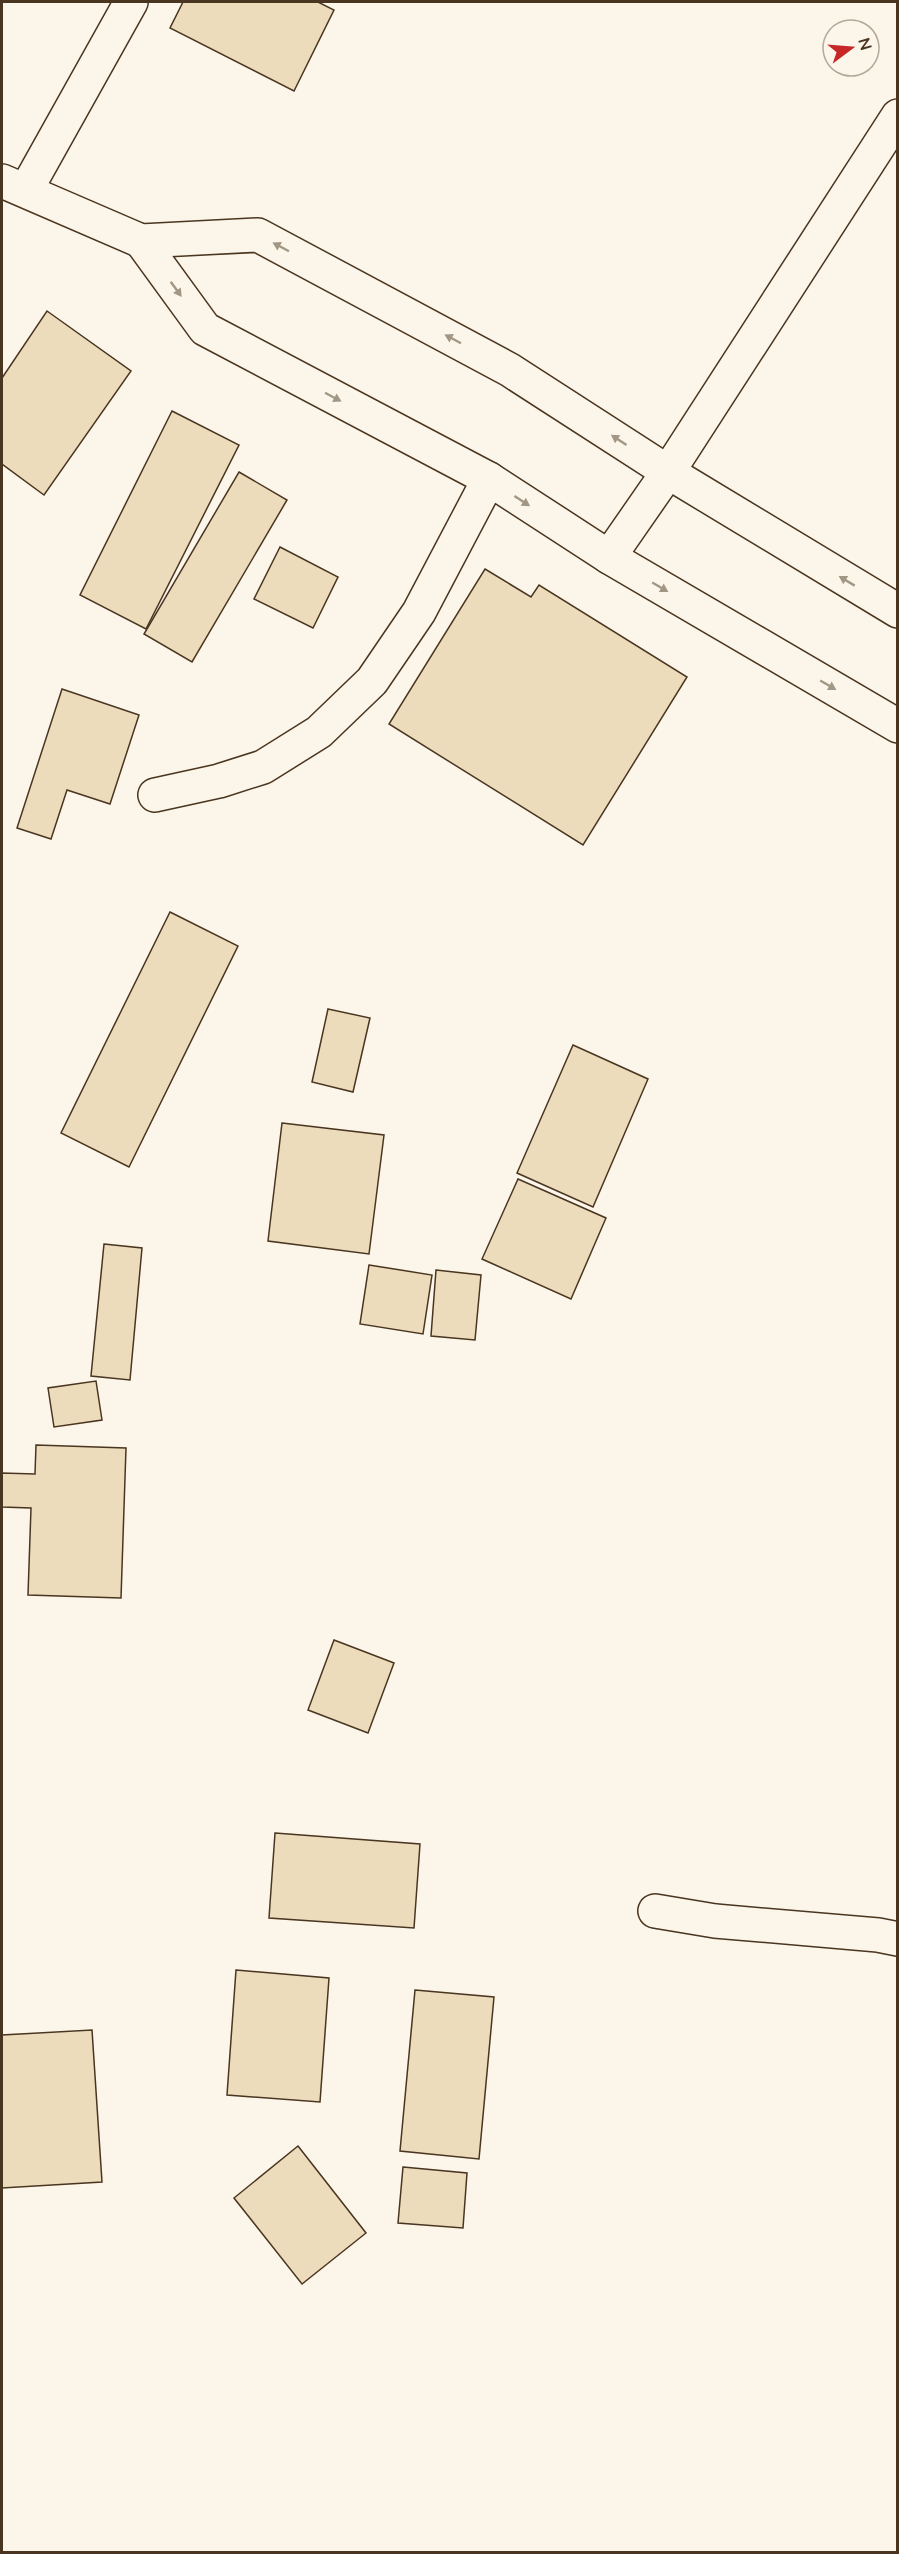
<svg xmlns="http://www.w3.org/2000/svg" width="899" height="2554" font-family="Mulish,sans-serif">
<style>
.building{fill:#ecdcbc;stroke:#4a3520;stroke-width:1.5}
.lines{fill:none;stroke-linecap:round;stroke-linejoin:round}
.minor-casing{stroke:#4a3520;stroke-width:36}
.minor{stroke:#fbf6e9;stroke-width:33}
.oneway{fill:#a29684}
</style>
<rect width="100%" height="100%" fill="#fbf6e9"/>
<g class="building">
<path d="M183,2h135l16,8 -40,81 -124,-63z"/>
<path d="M47,311l84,60 -87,124 -42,-31v-86z"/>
<path d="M172,411l67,34 -93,184 -66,-34z"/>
<path d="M239,472l48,28 -95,162 -48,-28z"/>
<path d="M280,547l58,30 -25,51 -59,-29z"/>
<path d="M485,569l46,28 8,-12 148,92 -104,168 -194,-121z"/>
<path d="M62,689l77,26 -29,89 -43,-14 -16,49 -34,-11z"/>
<path d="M170,912l68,34 -109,221 -68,-34z"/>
<path d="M328,1009l42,9 -17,74 -41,-10z"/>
<path d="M573,1045l75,34 -55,128 -76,-34z"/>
<path d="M282,1123l102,12 -15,119 -101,-13z"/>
<path d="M518,1179l88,39 -35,81 -89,-40z"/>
<path d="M104,1244l38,4 -12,132 -39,-4z"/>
<path d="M369,1265l63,10 -9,59 -63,-10z"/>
<path d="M436,1270l45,5 -6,65 -44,-4z"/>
<path d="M96,1381l6,39 -48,7 -6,-39z"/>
<path d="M36,1445l90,3 -5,150 -93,-3 3,-87 -29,-1v-34l33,1z"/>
<path d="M334,1640l60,23 -26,70 -60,-23z"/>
<path d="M275,1833l145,11 -6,84 -145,-10z"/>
<path d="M236,1970l93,8 -9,124 -93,-7z"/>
<path d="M415,1990l79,7 -15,162 -79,-8z"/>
<path d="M92,2030l10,152 -100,6v-153z"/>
<path d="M298,2146l68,87 -64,51 -68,-86z"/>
<path d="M403,2167l64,6 -4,55 -65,-5z"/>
</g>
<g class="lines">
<g class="minor-casing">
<g id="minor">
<path d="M2,181l139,60 117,-6 252,135 158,102 230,139"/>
<path d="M26,190l105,-188"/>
<path d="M141,241l64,88 284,150 120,78 289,169"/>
<path d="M609,557l59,-85 230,-356"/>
<path d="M155,795l64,-14 44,-14 56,-35 53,-51 47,-69 70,-133"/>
<path d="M655,1911l60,10 163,14 20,4"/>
</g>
</g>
<use href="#minor" class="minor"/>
</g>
<defs><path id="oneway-solid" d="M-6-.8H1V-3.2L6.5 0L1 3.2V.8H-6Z" transform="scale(1.5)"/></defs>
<g class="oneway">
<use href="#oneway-solid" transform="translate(281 247) rotate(-152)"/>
<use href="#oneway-solid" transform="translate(176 289) rotate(54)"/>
<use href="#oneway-solid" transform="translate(453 339) rotate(-152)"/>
<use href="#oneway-solid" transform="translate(333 397) rotate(28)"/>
<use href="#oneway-solid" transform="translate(619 440) rotate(-147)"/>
<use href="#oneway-solid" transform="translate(522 501) rotate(33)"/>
<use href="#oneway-solid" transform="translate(847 581) rotate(-149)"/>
<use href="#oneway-solid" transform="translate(660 587) rotate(30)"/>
<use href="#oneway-solid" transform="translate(828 685) rotate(30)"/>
</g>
<rect width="899" height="2554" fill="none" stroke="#4a3520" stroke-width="6"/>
<g transform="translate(851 48) rotate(74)"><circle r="28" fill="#fbf6e9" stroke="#b4a999" stroke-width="1.5"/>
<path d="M0-4.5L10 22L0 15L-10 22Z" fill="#c62828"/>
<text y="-9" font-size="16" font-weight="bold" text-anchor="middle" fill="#4a3520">N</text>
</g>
</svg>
